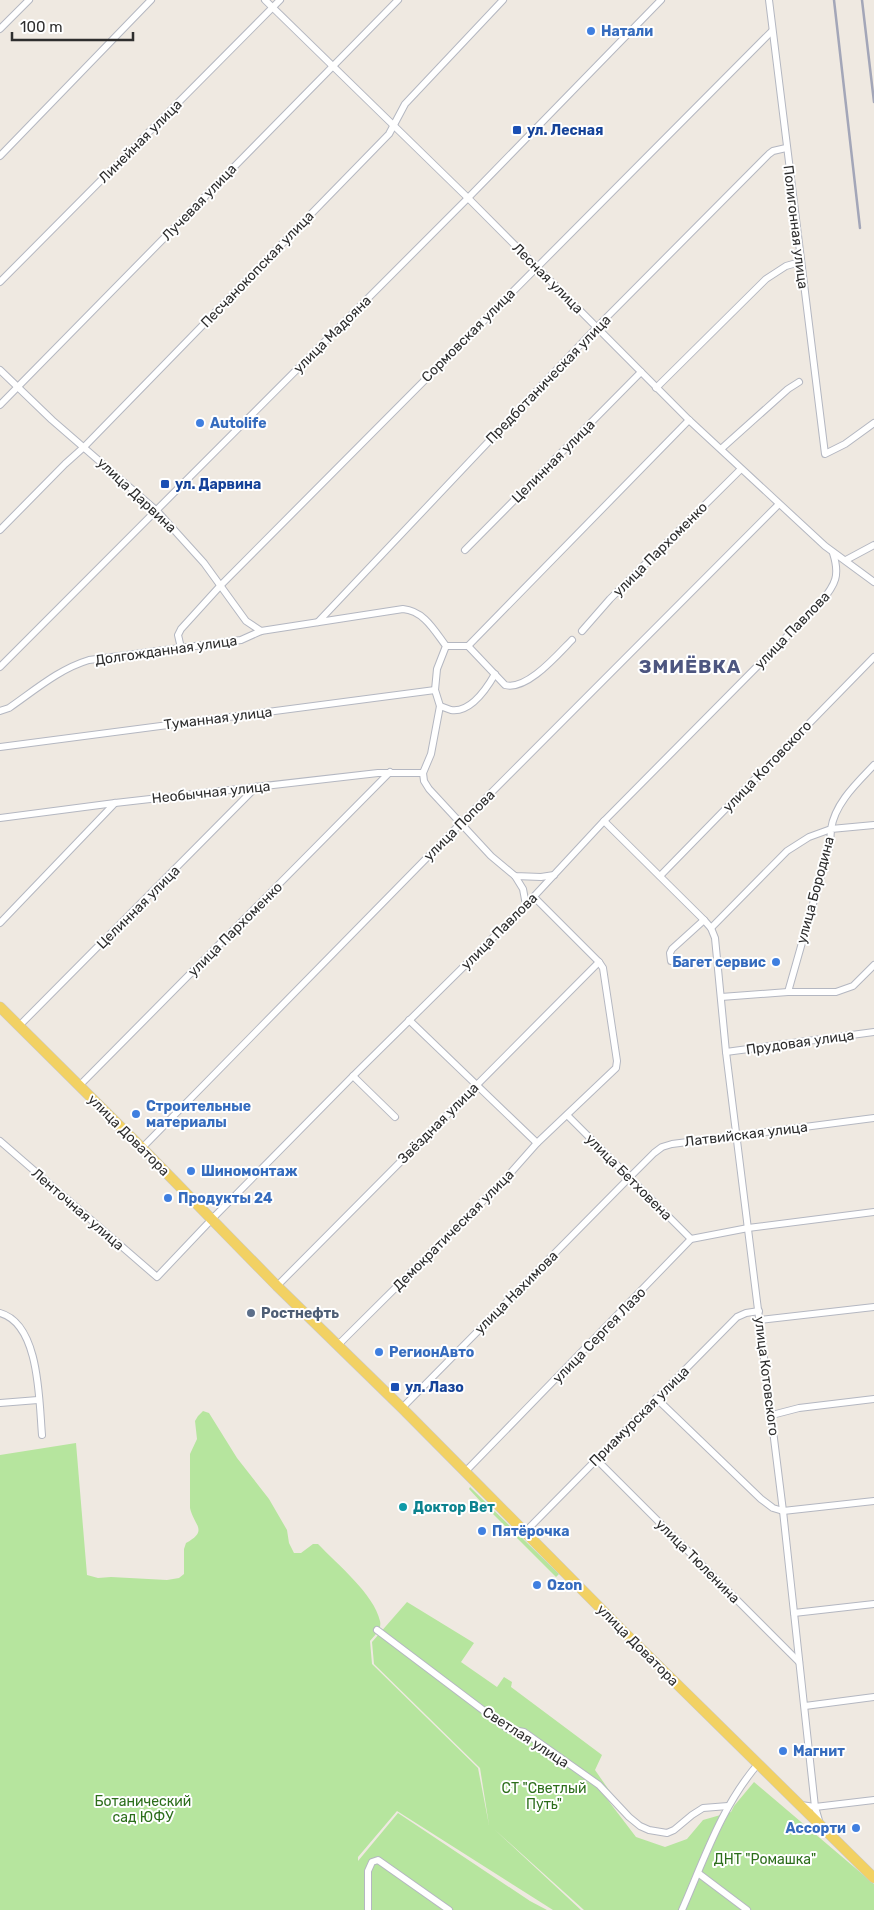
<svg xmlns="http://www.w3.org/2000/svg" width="874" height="1910" font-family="Rubik,sans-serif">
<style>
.green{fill:#b6e59e}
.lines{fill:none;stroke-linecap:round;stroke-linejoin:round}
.street-casing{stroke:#b4b7c1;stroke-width:8}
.primary-casing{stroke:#c9c9c9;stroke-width:11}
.street{stroke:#fff;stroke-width:6}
.primary{stroke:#f2d163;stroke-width:10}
.rail{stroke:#a3a6b8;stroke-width:2.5}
.shop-dot{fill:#3f7fe0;stroke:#fff;stroke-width:2}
.transit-dot{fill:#1a4fb4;stroke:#fff;stroke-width:2}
.service-dot{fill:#5c6f8a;stroke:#fff;stroke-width:2}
.culture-dot{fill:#0f9aa8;stroke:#fff;stroke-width:2}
.labels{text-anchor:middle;stroke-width:4;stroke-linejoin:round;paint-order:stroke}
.shop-label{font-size:14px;font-weight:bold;fill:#366cbe;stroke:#fff;text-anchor:start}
.transit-label{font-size:14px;font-weight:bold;fill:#164399;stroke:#fff;text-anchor:start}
.street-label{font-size:14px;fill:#2e2e2e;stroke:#fff}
.service-label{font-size:14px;font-weight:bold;fill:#4e5e75;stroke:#fff;text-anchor:start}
.culture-label{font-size:14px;font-weight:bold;fill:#0d838f;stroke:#fff;text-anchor:start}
.park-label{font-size:14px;fill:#2c6e1b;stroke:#fff}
.district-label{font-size:19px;font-weight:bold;letter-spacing:1px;fill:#4d5680;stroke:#fff}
</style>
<rect width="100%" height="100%" fill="#efe9e1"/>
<g class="green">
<path d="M203,1411l6,2 28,45 32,41 18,31 2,13 5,10h7l12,-9h5c19,20 56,50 62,77 2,8 -5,14 -10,20l2,23 106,104 11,57 -9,-57 -106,-104 -2,-22 35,-40 67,41 -13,19 36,25 7,-10 8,5 -1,5 91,68 -7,15 16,23 -4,6 29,38 29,10 22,-8 16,-19 28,-8 3,-6 20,-24 120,102v26h-290l-90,-81 87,81h-28l-156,-99 -39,46v4l40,-48 132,88 17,9h-547v-455l76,-12 11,132 11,3 13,-1 56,3 12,-2 5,-4v-25l2,-6c23,-13 8,-17 4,-35v-54l7,-15 -2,-18 3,-5z"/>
<path d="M470,1487l89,87 -3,3 -68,-68 -7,1 -4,-4 4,-4 -12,-13z"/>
</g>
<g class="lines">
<g class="street-casing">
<g id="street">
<path d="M265,0l203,198 221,222 136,126 49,36"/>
<path d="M769,0l56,454 20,-10 29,-21"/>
<path d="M0,29l29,-29"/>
<path d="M0,156l151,-156"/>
<path d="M0,282l280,-282"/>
<path d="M0,370l52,50 105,91 47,52 42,58 15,10"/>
<path d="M656,388l110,-109 20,-13 14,-4"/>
<path d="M0,405l398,-405"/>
<path d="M721,449l67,-60 11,-7"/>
<path d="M0,530l65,-66 19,-17 305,-313 16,-30 98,-104"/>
<path d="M465,550l176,-178"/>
<path d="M846,560l28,-15"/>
<path d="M318,622l279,-295 172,-173 4,-3 13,-3"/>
<path d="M582,631l28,-32 131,-130"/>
<path d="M446,646h22l37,39c22,6 53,-31 67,-45"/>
<path d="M468,646l221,-226"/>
<path d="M181,648l-3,-13 3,-6 40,-44 551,-554"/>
<path d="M0,667l468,-469 193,-198"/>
<path d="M440,706c3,1 8,3 11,4 20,3 36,-22 44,-36"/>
<path d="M0,711l9,-3c26,-18 50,-39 80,-48l152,-20 20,-9 142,-22c21,2 31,21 43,37l-9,23 -2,21 5,16 -9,48 -8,19"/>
<path d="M0,747l435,-57"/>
<path d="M423,773l1,8 5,8 62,67 24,20 26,1 13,-2"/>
<path d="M0,818l115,-15 263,-30h45"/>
<path d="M604,821l100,99 7,8 4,10 11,114 57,459 32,296 5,17"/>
<path d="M515,876l8,13 3,16"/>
<path d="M660,876l214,-219"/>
<path d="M0,923l115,-120"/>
<path d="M711,928l76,-77 22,-14 22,-8c4,-26 26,-46 43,-64"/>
<path d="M671,961l-1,-8 2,-4 32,-29"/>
<path d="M788,992l42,-148 1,-15 43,-4"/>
<path d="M721,997l67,-5h48l17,-6 21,-21"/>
<path d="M409,1020l128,123"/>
<path d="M19,1026l237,-239"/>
<path d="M726,1052l148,-20"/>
<path d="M353,1076l42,41"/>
<path d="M79,1086l311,-314"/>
<path d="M567,1115l124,124"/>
<path d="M0,1141l157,136 55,-58 141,-143 173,-171 78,-84 217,-219c15,-18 19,-27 12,-49"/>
<path d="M142,1148l318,-324 318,-319"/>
<path d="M277,1286l322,-324"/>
<path d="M0,1313c40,11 39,88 42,122"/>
<path d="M760,1320l114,-13"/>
<path d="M338,1345l168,-167 31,-35 79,-75 1,-7 -14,-93 -4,-6 -65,-65"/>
<path d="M656,1398l105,101 12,9 10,3 91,-10"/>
<path d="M0,1403l38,-3"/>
<path d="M402,1408l228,-231 24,-24 8,-6 10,-3 202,-26"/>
<path d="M772,1415l27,-7 75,-9"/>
<path d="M596,1459l203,203"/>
<path d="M465,1472l226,-233 57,-11 126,-16"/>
<path d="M525,1532l212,-215 9,-4 13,-2"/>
<path d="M794,1613l80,-9"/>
<path d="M377,1630l131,99 16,3 75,53 30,32 11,9 9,4 18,3 7,-3 18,-15 11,-7 25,-2"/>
<path d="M805,1706l69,-9"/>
<path d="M801,1805l14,2 59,-7"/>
<path d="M698,1873l49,37"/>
<path d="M368,1910v-39l4,-9 6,-2 71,50"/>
<path d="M682,1910c22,-50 39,-103 76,-146"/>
</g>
</g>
<g class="primary-casing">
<path id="primary" d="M0,1007l142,141 135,138 125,122 220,222 252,248"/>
</g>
<use href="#street" class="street"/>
<use href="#primary" class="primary"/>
<g class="rail">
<path d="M834,0l26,228"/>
<path d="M862,0l12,102"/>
</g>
</g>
<g class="shop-dot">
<circle cx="591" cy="31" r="5"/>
<circle cx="200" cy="423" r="5"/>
<circle cx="776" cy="962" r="5"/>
<circle cx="136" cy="1114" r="5"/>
<circle cx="191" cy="1171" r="5"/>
<circle cx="168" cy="1198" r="5"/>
<circle cx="379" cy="1352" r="5"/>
<circle cx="482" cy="1531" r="5"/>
<circle cx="537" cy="1585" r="5"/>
<circle cx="783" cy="1751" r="5"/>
<circle cx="856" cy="1828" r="5"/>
</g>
<g class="transit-dot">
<rect x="512" y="125" width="10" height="10" rx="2.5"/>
<rect x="160" y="479" width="10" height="10" rx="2.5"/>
<rect x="390" y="1382" width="10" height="10" rx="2.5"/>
</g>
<circle class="service-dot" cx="251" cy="1313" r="5"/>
<circle class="culture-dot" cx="403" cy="1507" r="5"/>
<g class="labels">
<g class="shop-label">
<text x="601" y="36">Натали</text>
<text x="210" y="428">Autolife</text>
<text x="766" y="967" text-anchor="end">Багет сервис</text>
<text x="146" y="1111">Строительные<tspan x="146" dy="16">материалы</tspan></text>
<text x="201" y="1176">Шиномонтаж</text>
<text x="178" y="1203">Продукты 24</text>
<text x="389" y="1357">РегионАвто</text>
<text x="492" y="1536">Пятёрочка</text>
<text x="547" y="1590">Ozon</text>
<text x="793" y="1756">Магнит</text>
<text x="846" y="1833" text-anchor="end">Ассорти</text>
</g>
<g class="transit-label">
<text x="527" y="135">ул. Лесная</text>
<text x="175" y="489">ул. Дарвина</text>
<text x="405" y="1392">ул. Лазо</text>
</g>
<g class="street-label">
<text transform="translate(140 141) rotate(-45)" y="5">Линейная улица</text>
<text transform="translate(199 202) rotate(-46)" y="5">Лучевая улица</text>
<text transform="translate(796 227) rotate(83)" y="5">Полигонная улица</text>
<text transform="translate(257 269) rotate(-46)" y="5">Песчанокопская улица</text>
<text transform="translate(548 278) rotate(45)" y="5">Лесная улица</text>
<text transform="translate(332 334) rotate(-45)" y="5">улица Мадояна</text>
<text transform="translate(468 335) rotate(-45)" y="5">Сормовская улица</text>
<text transform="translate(548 379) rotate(-46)" y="5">Предботаническая улица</text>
<text transform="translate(553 461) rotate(-45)" y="5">Целинная улица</text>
<text transform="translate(137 495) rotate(43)" y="5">улица Дарвина</text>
<text transform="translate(660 549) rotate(-45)" y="5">улица Пархоменко</text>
<text transform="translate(792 630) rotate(-46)" y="5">улица Павлова</text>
<text transform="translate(166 650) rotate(-8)" y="5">Долгожданная улица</text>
<text transform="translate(218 718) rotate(-7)" y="5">Туманная улица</text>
<text transform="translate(767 766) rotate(-46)" y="5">улица Котовского</text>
<text transform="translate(211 792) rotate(-6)" y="5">Необычная улица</text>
<text transform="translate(459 825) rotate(-45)" y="5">улица Попова</text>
<text transform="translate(815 890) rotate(-75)" y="5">улица Бородина</text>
<text transform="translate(138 907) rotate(-45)" y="5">Целинная улица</text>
<text transform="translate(235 929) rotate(-45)" y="5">улица Пархоменко</text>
<text transform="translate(499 931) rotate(-45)" y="5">улица Павлова</text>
<text transform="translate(800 1042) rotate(-8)" y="5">Прудовая улица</text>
<text transform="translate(438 1123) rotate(-45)" y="5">Звёздная улица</text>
<text transform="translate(746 1134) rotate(-7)" y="5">Латвийская улица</text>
<text transform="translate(129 1135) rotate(45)" y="5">улица Доватора</text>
<text transform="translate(629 1177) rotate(45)" y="5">улица Бетховена</text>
<text transform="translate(78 1209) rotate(41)" y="5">Ленточная улица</text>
<text transform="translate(453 1230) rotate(-45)" y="5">Демократическая улица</text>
<text transform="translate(516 1292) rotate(-45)" y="5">улица Нахимова</text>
<text transform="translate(599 1335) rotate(-46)" y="5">улица Сергея Лазо</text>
<text transform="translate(767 1376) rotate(83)" y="5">улица Котовского</text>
<text transform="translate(639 1416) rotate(-45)" y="5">Приамурская улица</text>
<text transform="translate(698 1561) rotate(45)" y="5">улица Тюленина</text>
<text transform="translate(638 1645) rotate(45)" y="5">улица Доватора</text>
<text transform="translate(526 1737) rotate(33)" y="5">Светлая улица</text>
</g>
<g class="service-label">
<text x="261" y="1318">Ростнефть</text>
</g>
<g class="culture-label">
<text x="413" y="1512">Доктор Вет</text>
</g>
<g class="park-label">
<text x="544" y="1793">СТ "Светлый<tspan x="544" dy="16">Путь"</tspan></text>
<text x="143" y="1806">Ботанический<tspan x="143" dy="16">сад ЮФУ</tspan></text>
<text x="765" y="1864">ДНТ "Ромашка"</text>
</g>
<g class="district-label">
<text x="690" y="673">ЗМИЁВКА</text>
</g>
</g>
<path d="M12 32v8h121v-8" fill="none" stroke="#2e2e2e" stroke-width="2.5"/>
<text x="20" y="32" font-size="15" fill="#2e2e2e" stroke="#ffffff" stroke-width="4" paint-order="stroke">100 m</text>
</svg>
